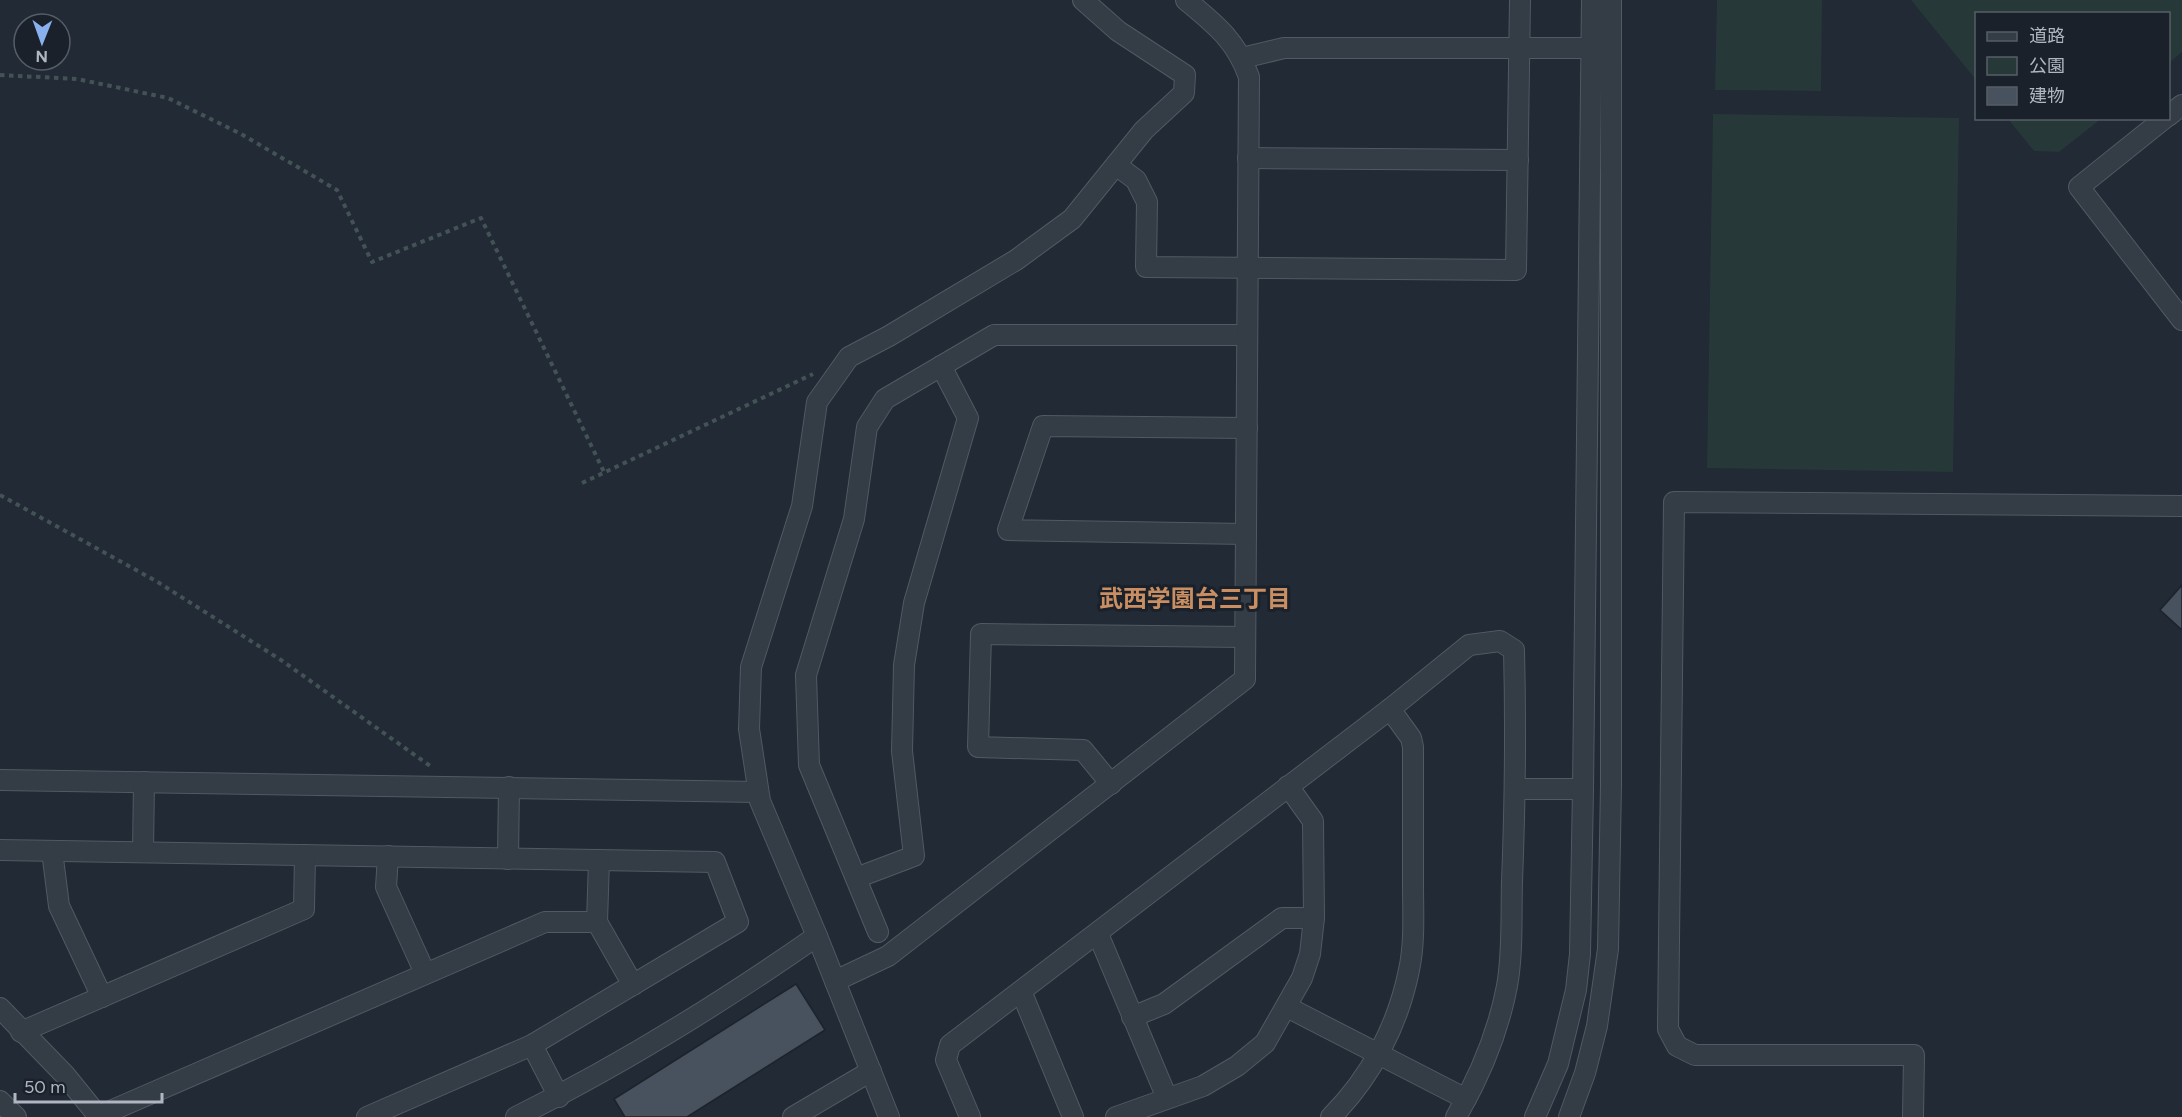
<svg xmlns="http://www.w3.org/2000/svg" width="2182" height="1117" font-family="Figtree,'Noto Sans JP',sans-serif">
<style>
.green{fill:#263838}
.building{fill:#48515e;stroke:#1c232c;stroke-width:1.5}
.lines{fill:none;stroke-linecap:round;stroke-linejoin:round}
.minor-casing{stroke:#525963;stroke-width:22}
.path{stroke:#435355;stroke-width:4;stroke-dasharray:4.5 4.5;stroke-linecap:butt}
.minor{stroke:#343c45;stroke-width:20}
.labels{text-anchor:middle;stroke-width:6;stroke-linejoin:round;paint-order:stroke}
.neighbourhood-label{font-size:24px;font-weight:bold;fill:#c98e62;stroke:#1a212a}
</style>
<rect width="100%" height="100%" fill="#212a35"/>
<g class="green">
<path d="M1717,0h105l-1,91 -106,-1z"/>
<path d="M1911,0h271v52l-13,11 -1,-49h-192v66z"/>
<path d="M1713,114l246,4 -6,354 -246,-4z"/>
<path d="M2008,119h93l-42,33 -25,-1z"/>
</g>
<g class="building">
<path d="M2182,585v45l-22,-20z"/>
<path d="M796,984l29,46 -138,87h-62l-11,-18z"/>
</g>
<g class="lines">
<g class="minor-casing">
<g id="minor">
<path d="M1242,58l42,-10h319"/>
<path d="M2168,116l14,-11"/>
<path d="M2165,118l-86,69 103,133"/>
<path d="M1248,158l270,2"/>
<path d="M1116,165l20,15 11,22 -1,65 370,3 4,-270"/>
<path d="M1246,534l-238,-4 35,-104 204,2"/>
<path d="M0,780l758,12"/>
<path d="M1111,784l-28,-34 -105,-3 3,-113 264,3"/>
<path d="M1515,789h68"/>
<path d="M0,850l715,12 23,60 -206,123 -165,72"/>
<path d="M52,851l7,55 43,91"/>
<path d="M143,852l1,-70"/>
<path d="M388,856l-2,31 39,86"/>
<path d="M508,859l1,-72"/>
<path d="M599,860l-2,62 36,63"/>
<path d="M856,878l58,-22 -12,-105 2,-86 10,-62 54,-185 -27,-52"/>
<path d="M878,932l-69,-167 -3,-90 48,-156 13,-92 18,-28 109,-64h253"/>
<path d="M1098,934l69,164"/>
<path d="M835,981l53,-25 357,-277 4,-602c-13,-37 -34,-53 -63,-77"/>
<path d="M1021,991l52,126"/>
<path d="M1287,1007l179,92"/>
<path d="M0,1008l65,67 34,42"/>
<path d="M1132,1017l32,-13 118,-86h32"/>
<path d="M21,1032l283,-123 1,-54"/>
<path d="M532,1045l27,52"/>
<path d="M0,1101l16,16"/>
<path d="M99,1116l446,-194h52"/>
<path d="M516,1117c105,-52 205,-114 301,-181"/>
<path d="M793,1117l78,-46"/>
<path d="M889,1117l-72,-181 -57,-135 -11,-72 2,-62 51,-161 15,-104 32,-45 40,-21 127,-76 56,-41 72,-89 40,-37 1,-18 -67,-44 -35,-31"/>
<path d="M970,1117l-24,-57 4,-15 440,-336 79,-64 31,-4 14,9c2,77 1,155 -2,232 -1,34 1,71 -5,104 -9,47 -27,90 -51,131"/>
<path d="M1116,1117l87,-31 34,-20 28,-23 37,-65 8,-24 4,-36 -1,-97 -25,-35"/>
<path d="M1331,1117c40,-40 67,-92 78,-147 6,-28 4,-58 4,-86 0,-45 0,-91 0,-137l-2,-9 -21,-29"/>
<path d="M1535,1117l23,-53 18,-74 4,-36 3,-165 9,-789"/>
<path d="M1569,1117l16,-44 12,-47 11,-77 3,-164v-785"/>
<path d="M1913,1117l1,-62h-219l-18,-9 -9,-17 6,-527 508,4"/>
</g>
</g>
<g class="path">
<path d="M0,75l77,4 91,19 73,36 96,56 35,72 109,-44 123,254"/>
<path d="M582,483l231,-109"/>
<path d="M0,495l156,86 125,79 152,108"/>
</g>
<use href="#minor" class="minor"/>
</g>
<g class="labels">
<g class="neighbourhood-label">
<text x="1195" y="607">武西学園台三丁目</text>
</g>
</g>
<rect x="1975" y="12" width="195" height="108" fill="#1a212a" stroke="#565d67" stroke-width="1.5"/>
<rect x="1987" y="32" width="30" height="9" fill="#343c45" stroke="#565d67" stroke-width="1.5"/>
<text x="2029" y="42" font-size="18" fill="#afb6c2">道路</text>
<rect x="1987" y="57" width="30" height="18" fill="#263838" stroke="#565d67" stroke-width="1.5"/>
<text x="2029" y="72" font-size="18" fill="#afb6c2">公園</text>
<rect x="1987" y="87" width="30" height="18" fill="#48515e" stroke="#565d67" stroke-width="1.5"/>
<text x="2029" y="102" font-size="18" fill="#afb6c2">建物</text>
<g transform="translate(42 42) rotate(181)"><circle r="28" fill="#1a212a" stroke="#565d67" stroke-width="1.5"/>
<path d="M0-4.5L10 22L0 15L-10 22Z" fill="#88b1ee"/>
<text y="-9" font-size="16" font-weight="bold" text-anchor="middle" fill="#afb6c2">N</text>
</g>
<path d="M15 1093v9h147v-9" fill="none" stroke="#afb6c2" stroke-width="3"/>
<text x="24" y="1093" font-size="18" fill="#afb6c2" stroke="#1a212a" stroke-width="4.5" paint-order="stroke">50 m</text>
</svg>
